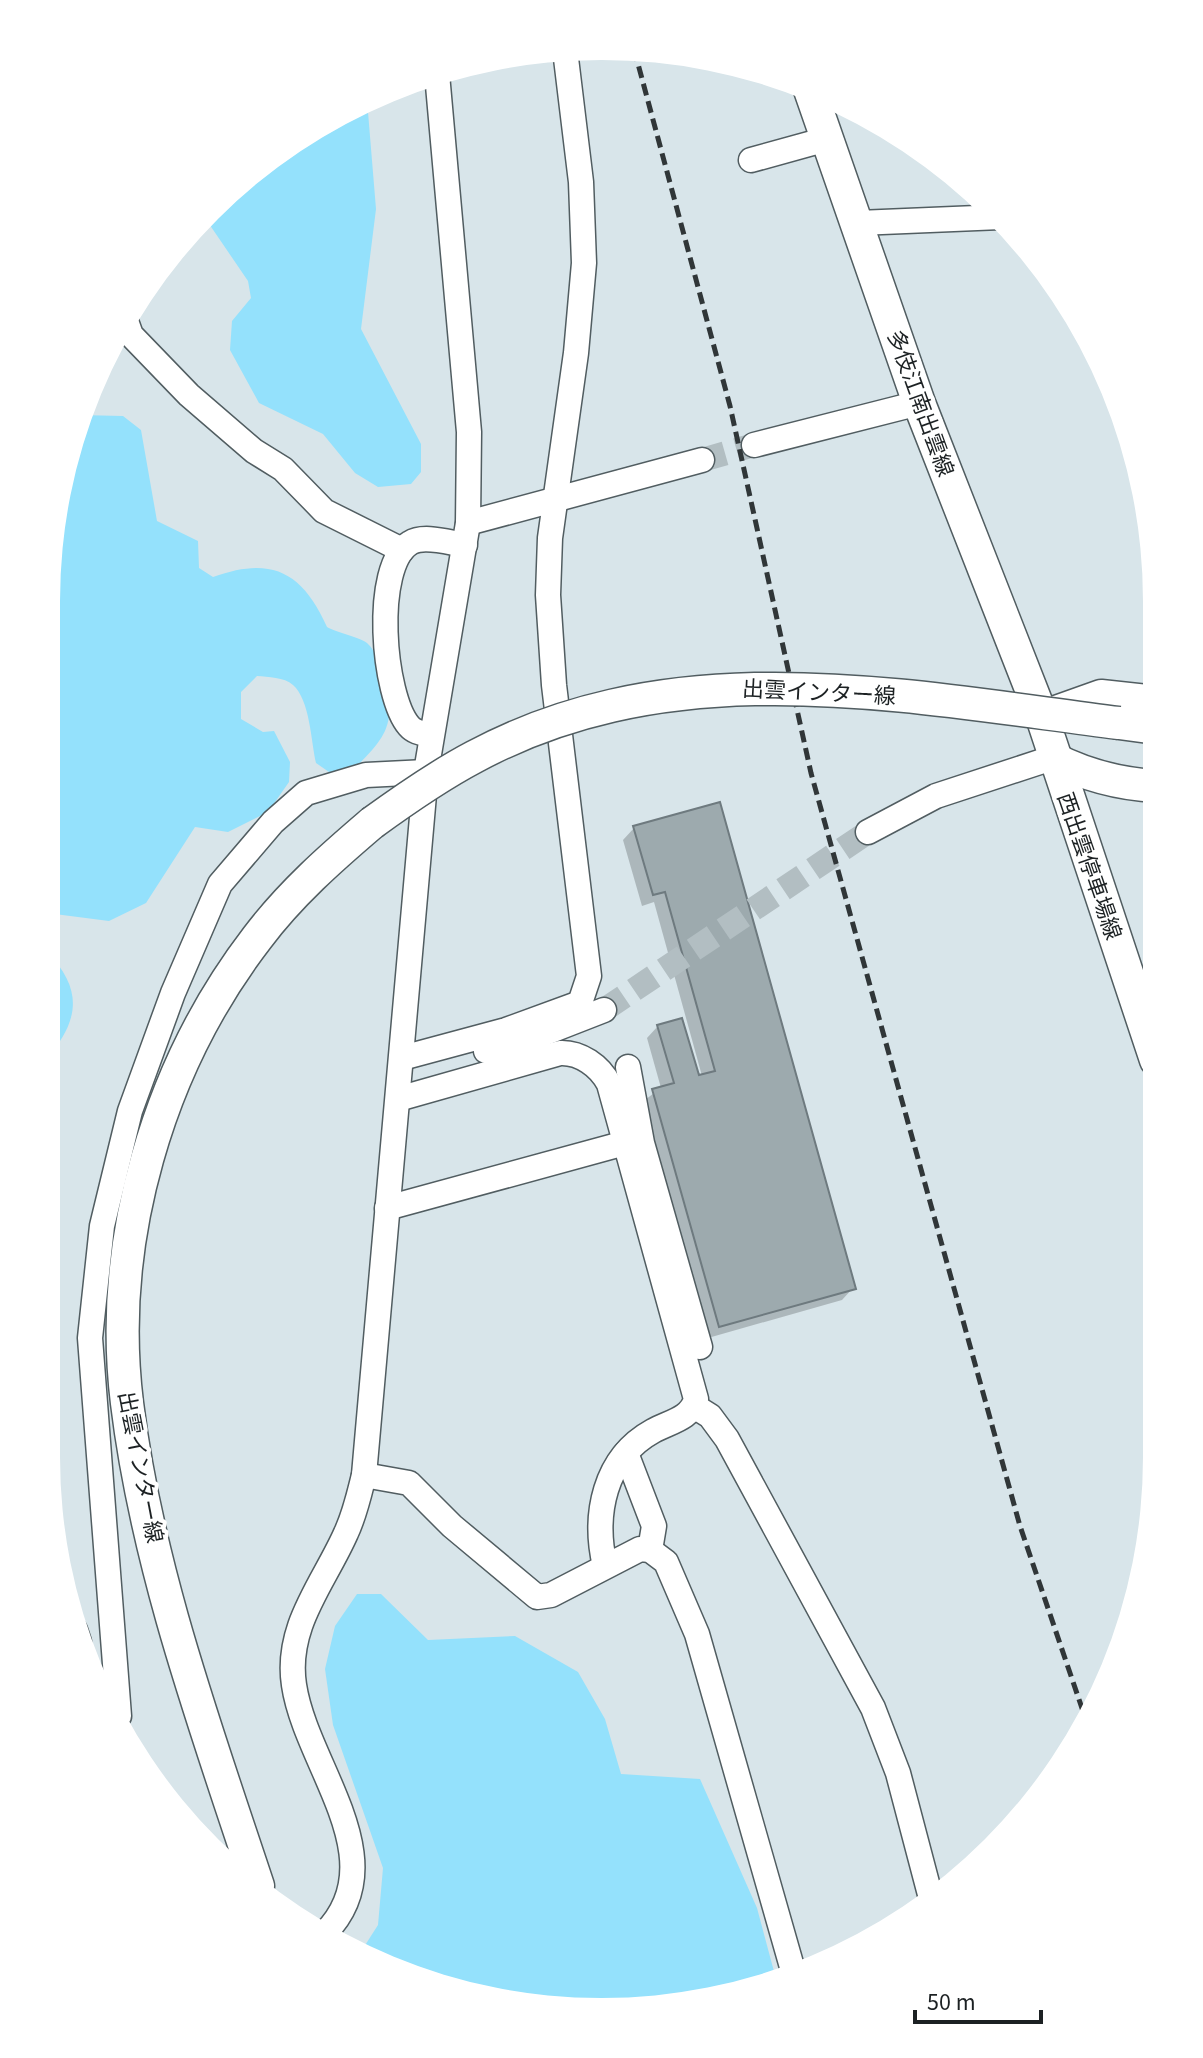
<svg xmlns="http://www.w3.org/2000/svg" width="1203" height="2058" font-family="'Source Sans 3','Noto Sans JP',sans-serif">
<style>
.green{fill:#94e1fc}
.shadow{fill:#0003}
.building{fill:#9daaae;stroke:#6e7a7f;stroke-width:2}
.lines{fill:none;stroke-linecap:round;stroke-linejoin:round}
.minor-tunnel{stroke:#b2bec2;stroke-width:24;stroke-dasharray:24 12;stroke-linecap:butt}
.minor-casing{stroke:#515d61;stroke-width:27}
.major-casing{stroke:#515d61;stroke-width:35}
.minor{stroke:#fff;stroke-width:24}
.major{stroke:#fff;stroke-width:32}
.rail{stroke:#303638;stroke-width:5;stroke-dasharray:12 6;stroke-linecap:butt}
.major-bridge-casing{stroke:#515d61;stroke-width:35;stroke-linecap:butt}
.major-bridge{stroke:#fff;stroke-width:32}
.labels{text-anchor:middle;stroke-width:8;stroke-linejoin:round;paint-order:stroke}
.street-label{font-size:22px;fill:#1c2123;stroke:#fff}
</style>
<rect width="100%" height="100%" fill="#d8e5ea"/>
<g class="green">
<path d="M367,100l9,109 -15,120 60,115v28l-10,12 -33,3 -23,-14 -32,-39 -64,-31 -29,-53 2,-29 19,-23 -3,-17 -45,-66 90,-75z"/>
<path d="M79,415l44,1 18,14 16,91 41,20 1,27 14,9c58,-21 89,-6 114,50 9,5 34,11 40,16 10,9 13,22 17,34 13,48 2,60 -31,93l-24,2 -13,-9c-5,-22 -6,-63 -23,-78 -9,-8 -25,-8 -36,-9l-16,16v27l22,13 11,-1 16,31 -1,20 -21,30 -40,20 -33,-5 -49,76 -37,18 -62,-8v-348z"/>
<path d="M47,952c36,37 33,68 0,106z"/>
<path d="M357,1594h24l47,46 87,-4 63,36 27,47 16,55 79,5 57,129 19,71 -139,32 -180,-18 -95,-43 16,-25 5,-57 -50,-143 -8,-56 10,-43z"/>
</g>
<path class="shadow" d="M718,804l135,484 -11,12 -134,38 -66,-236 19,-14 -14,-50 11,-12 39,52 5,-2 -48,-174 -12,4 -19,-66 11,-12z"/>
<path class="building" d="M720,802l136,487 -137,38 -67,-238 22,-6 -17,-58 25,-7 17,57 16,-4 -50,-179 -12,3 -20,-69z"/>
<g class="lines">
<g class="minor-tunnel">
<path d="M702,460l52,-15"/>
<path d="M604,1010l264,-178"/>
</g>
<g class="minor-casing">
<g id="minor">
<path d="M751,160l76,-21"/>
<path d="M858,223l143,-6"/>
<path d="M126,321l5,14 58,60 65,56 29,18 41,42 78,39"/>
<path d="M754,445l165,-42"/>
<path d="M468,523l234,-63"/>
<path d="M431,735c-8,-2 -16,-2 -22,-9 -26,-30 -37,-160 1,-183 14,-9 40,0 55,2"/>
<path d="M868,832l68,-36 116,-38"/>
<path d="M486,1051l36,-9 82,-32"/>
<path d="M402,1058l104,-28 74,-27 9,-27 -35,-291 -6,-90 2,-57 26,-185 8,-90 -3,-81 -16,-132"/>
<path d="M628,1067l14,76 58,204"/>
<path d="M398,1099l162,-46c20,-1 40,13 49,31l87,315c-5,20 -27,23 -43,32 -49,27 -60,84 -48,135"/>
<path d="M387,1208l238,-65"/>
<path d="M694,1406l16,10 17,23 146,269 25,65 34,129"/>
<path d="M626,1453l28,73 -4,24"/>
<path d="M364,1475l45,8 43,43 85,71 14,-2 89,-46 10,1 16,12 31,72 97,340"/>
<path d="M75,1630l4,12"/>
<path d="M119,1716l-29,-378 12,-112 28,-115 43,-118 47,-109 53,-62 33,-29 60,-18 60,-3"/>
<path d="M325,1933c72,-73 -19,-167 -31,-248 -9,-59 30,-102 52,-152 9,-19 13,-38 18,-58l62,-703 42,-249 1,-91 -32,-358"/>
</g>
</g>
<g class="major-casing">
<g id="major">
<path d="M809,87l110,316 123,314 114,343"/>
<path d="M1042,717l59,-21 55,6"/>
<path d="M1119,723l37,5"/>
<path d="M1052,758c33,17 67,26 104,28"/>
<path d="M258,1886c-52,-157 -111,-319 -131,-483 -20,-162 31,-336 130,-465 33,-44 74,-80 115,-115"/>
</g>
</g>
<use href="#minor" class="minor"/>
<use href="#major" class="major"/>
<path class="rail" d="M634,49l96,357 81,367 209,753 66,194"/>
<g class="major-bridge-casing">
<path id="major-bridge" d="M372,823c33,-24 66,-47 102,-66 203,-109 429,-61 645,-34"/>
</g>
<use href="#major-bridge" class="major-bridge"/>
</g>
<g class="labels">
<g class="street-label">
<text transform="translate(921 403) rotate(70)" y="8">多伎江南出雲線</text>
<text transform="translate(819 692) rotate(3)" y="8">出雲インター線</text>
<text transform="translate(1090 866) rotate(71)" y="8">西出雲停車場線</text>
<text transform="translate(141 1467) rotate(79)" y="8">出雲インター線</text>
</g>
</g>
<path d="M0 0H1203V2058H0ZM601 60H602A541 541 0 0 1 1143 601V1457A541 541 0 0 1 602 1998H601A541 541 0 0 1 60 1457V601A541 541 0 0 1 601 60Z" fill="#fff" fill-rule="evenodd"/>
<path d="M915 2010v12h126v-12" fill="none" stroke="#1c2123" stroke-width="4"/>
<text x="927" y="2010" font-size="24" fill="#1c2123" stroke="#ffffff" stroke-width="6" paint-order="stroke">50 m</text>
</svg>
